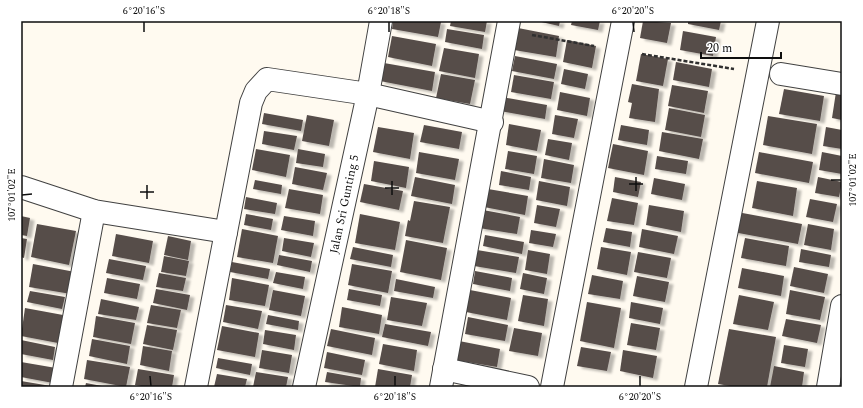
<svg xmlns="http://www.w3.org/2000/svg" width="863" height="408" font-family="Spectral,serif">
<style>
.building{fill:#574d4a;filter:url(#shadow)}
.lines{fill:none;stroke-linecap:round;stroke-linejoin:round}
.minor-casing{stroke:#414141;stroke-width:24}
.path{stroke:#303030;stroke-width:2.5;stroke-dasharray:4 2;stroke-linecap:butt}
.minor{stroke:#fff;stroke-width:22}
.ticks{fill:none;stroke:#0e0e0e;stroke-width:1.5}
.labels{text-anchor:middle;stroke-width:4;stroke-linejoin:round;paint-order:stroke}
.street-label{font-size:12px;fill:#0e0e0e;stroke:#fff}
.neatline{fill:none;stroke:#0e0e0e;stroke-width:1.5}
.ticks-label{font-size:10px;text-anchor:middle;fill:#0e0e0e}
</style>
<defs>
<filter id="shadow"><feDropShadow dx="4.5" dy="2.5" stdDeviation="1" flood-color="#0004"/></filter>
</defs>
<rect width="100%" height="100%" fill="#fffaf0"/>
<g class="building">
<path d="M393,21h44l4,1 -3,15 -46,-8z"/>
<path d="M451,21h36l-2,11 -35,-6z"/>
<path d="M537,21h23l-1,5z"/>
<path d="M572,21h28l-2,9 -27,-5z"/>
<path d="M643,21l28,2 -4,20 -27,-5z"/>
<path d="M688,21h33l-2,9 -31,-6z"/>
<path d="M518,28l41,8 -3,21 -42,-7z"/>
<path d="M447,29l37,6 -2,14 -37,-7z"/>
<path d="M683,31l33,6 -3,19 -33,-6z"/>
<path d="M392,36l44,8 -4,22 -44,-9z"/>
<path d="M567,40l29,6 -4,22 -29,-6z"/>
<path d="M444,48l35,6 -4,24 -36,-7z"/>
<path d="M641,54l27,5 -5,27 -27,-5z"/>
<path d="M515,56l42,8 -3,15 -42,-8z"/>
<path d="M676,62l36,7 -3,18 -36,-7z"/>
<path d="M384,63l51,9 -3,19 -52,-10z"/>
<path d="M564,69l24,5 -3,15 -24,-5z"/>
<path d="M441,74l34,6 -5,24 -34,-6z"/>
<path d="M514,75l40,7 -3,17 -40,-7z"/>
<path d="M632,84l27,5 -4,33 -26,-4 3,-15 -4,-1z"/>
<path d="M672,85l36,6 -4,22 -36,-7z"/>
<path d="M784,89l40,7 -4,25 -41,-7z"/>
<path d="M560,92l30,6 -3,18 -30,-6z"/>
<path d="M836,92l6,1v27l-10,-2z"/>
<path d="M502,97l45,8 -2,14 -45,-8z"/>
<path d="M669,108l36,7 -4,22 -36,-7z"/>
<path d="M264,113l39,7 -2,11 -39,-7z"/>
<path d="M307,115l27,5 -5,26 -27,-5z"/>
<path d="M555,115l23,4 -4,19 -22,-4z"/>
<path d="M768,116l49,8 -5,30 -49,-9z"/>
<path d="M509,124l32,6 -4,21 -31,-6z"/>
<path d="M424,125l38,7 -3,17 -39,-7z"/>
<path d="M621,125l28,5 -2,15 -29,-5z"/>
<path d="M378,127l36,6 -4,26 -37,-7z"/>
<path d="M826,127l16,3v19l-19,-3z"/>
<path d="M264,131l33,5 -3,14 -32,-6z"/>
<path d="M662,132l41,7 -4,20 -40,-8z"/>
<path d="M548,139l24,4 -3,17 -24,-5z"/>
<path d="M613,144l35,7 -4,24 -36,-7z"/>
<path d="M256,149l34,6 -4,22 -34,-7z"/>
<path d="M298,149l27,5 -2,13 -27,-4z"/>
<path d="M508,151l29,5 -3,18 -29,-5z"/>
<path d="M419,152l40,7 -4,21 -39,-7z"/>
<path d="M759,152l54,10 -4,21 -54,-10z"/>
<path d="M822,152l20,4v18l-23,-4z"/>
<path d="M657,156l31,5 -2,13 -31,-5z"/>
<path d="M544,159l30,6 -3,18 -30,-5z"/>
<path d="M374,161l35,6 -3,21 -35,-7z"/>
<path d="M295,167l32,6 -4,17 -31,-6z"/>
<path d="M501,171l30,6 -2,13 -30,-5z"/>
<path d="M415,177l40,8 -3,19 -41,-8z"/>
<path d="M615,177l26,5 -3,15 -25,-5z"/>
<path d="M818,177l24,5 -3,15 -24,-4z"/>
<path d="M654,178l31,6 -3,16 -31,-6z"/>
<path d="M255,180l27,5 -1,9 -28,-5z"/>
<path d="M539,181l31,6 -3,19 -31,-6z"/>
<path d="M757,181l40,7 -4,28 -41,-8z"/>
<path d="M364,184l39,7 -4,19 -39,-8z"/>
<path d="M289,189l34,6 -3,19 -35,-6z"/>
<path d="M488,189l40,7 -3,19 -41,-8z"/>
<path d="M246,197l31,6 -2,11 -31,-5z"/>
<path d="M612,198l26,5 -4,22 -27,-4z"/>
<path d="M810,199l27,5 -4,18 -27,-5z"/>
<path d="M414,201l36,6 -7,36 -38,-7 3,-16 2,1z"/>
<path d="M537,205l23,4 -4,18 -22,-4z"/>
<path d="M649,205l35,6 -3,21 -35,-7z"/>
<path d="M483,210l37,7 -3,17 -38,-6z"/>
<path d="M737,212l65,12 -4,20 -65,-12z"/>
<path d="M246,214l27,5 -2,11 -27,-5z"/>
<path d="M360,214l40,8 -5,28 -40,-7z"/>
<path d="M21,216l9,2 -3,18 -6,-1z"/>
<path d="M284,216l31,5 -2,15 -32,-6z"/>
<path d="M37,224l39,7 -7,34 -38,-8z"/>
<path d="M808,224l26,5 -3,21 -27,-5z"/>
<path d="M606,228l26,4 -2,15 -27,-5z"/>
<path d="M242,229l36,7 -5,27 -36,-6z"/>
<path d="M642,229l36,7 -4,18 -35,-7z"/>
<path d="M531,230l25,4 -3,13 -24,-4z"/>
<path d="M116,234l37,7 -4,22 -37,-7z"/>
<path d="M485,235l39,7 -2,12 -39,-8z"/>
<path d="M168,236l23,5 -3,19 -24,-5z"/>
<path d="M21,238l6,1 -3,19 -3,-1z"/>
<path d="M284,238l30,5 -3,14 -29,-6z"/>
<path d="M745,238l44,8 -3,20 -45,-8z"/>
<path d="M406,240l41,8 -6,32 -41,-8z"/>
<path d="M353,247l40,8 -2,12 -41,-8z"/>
<path d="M601,247l30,5 -4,23 -30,-6z"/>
<path d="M801,249l30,6 -2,12 -30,-5z"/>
<path d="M477,250l42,7 -3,16 -42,-7z"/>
<path d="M528,250l22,4 -3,20 -22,-4z"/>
<path d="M638,252l33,6 -4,20 -33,-6z"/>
<path d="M279,255l33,6 -2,11 -33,-7z"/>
<path d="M164,256l25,5 -3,15 -25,-4z"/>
<path d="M109,259l37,7 -3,14 -37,-7z"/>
<path d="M232,262l38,7 -2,10 -38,-7z"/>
<path d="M33,264l42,8 -4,22 -42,-7z"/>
<path d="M352,264l40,7 -4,22 -40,-8z"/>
<path d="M794,267l34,7 -4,19 -34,-7z"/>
<path d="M742,268l42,8 -3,20 -43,-8z"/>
<path d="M475,271l37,7 -2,13 -37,-7z"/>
<path d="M276,272l29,5 -2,12 -30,-6z"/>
<path d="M159,273l27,5 -3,13 -27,-4z"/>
<path d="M523,273l24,5 -3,16 -24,-5z"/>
<path d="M592,275l31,6 -3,18 -32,-5z"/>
<path d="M637,276l32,6 -4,20 -32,-6z"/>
<path d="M107,278l33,6 -3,15 -33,-6z"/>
<path d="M232,278l37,7 -4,21 -36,-6z"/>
<path d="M396,279l39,8 -2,11 -39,-7z"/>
<path d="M156,289l34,6 -3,15 -34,-7z"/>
<path d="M349,289l33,6 -2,11 -33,-6z"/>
<path d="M273,290l32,6 -4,20 -32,-6z"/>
<path d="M470,290l41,8 -4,22 -41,-8z"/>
<path d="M790,290l35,7 -5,23 -34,-6z"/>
<path d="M30,291l35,6 -3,12 -35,-7z"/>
<path d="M523,295l25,4 -4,27 -26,-5z"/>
<path d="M739,295l35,7 -6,28 -35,-6z"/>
<path d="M391,297l36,6 -5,23 -35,-6z"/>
<path d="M101,299l38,8 -3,13 -38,-6z"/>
<path d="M587,302l34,6 -7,40 -34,-7z"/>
<path d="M631,302l32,6 -3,16 -31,-6z"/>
<path d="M151,305l30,5 -4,18 -30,-5z"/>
<path d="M226,305l36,6 -4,18 -35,-7z"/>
<path d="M342,307l40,8 -3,19 -40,-7z"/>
<path d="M25,308l38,7 -5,28 -37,-7z"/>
<path d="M268,315l31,6 -1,9 -32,-6z"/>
<path d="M96,316l39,7 -4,21 -38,-7z"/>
<path d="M468,317l40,8 -3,16 -40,-7z"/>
<path d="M786,319l35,6 -4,18 -35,-7z"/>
<path d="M631,323l29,5 -4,22 -29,-5z"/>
<path d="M385,324l46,8 -3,14 -46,-9z"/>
<path d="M147,325l30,5 -4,20 -30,-6z"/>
<path d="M222,326l37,7 -4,24 -38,-7z"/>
<path d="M514,328l28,5 -4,23 -29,-5z"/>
<path d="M331,329l44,9 -3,17 -45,-9z"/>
<path d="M729,329l47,8 -9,50h-31l-18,-3z"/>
<path d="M265,330l31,5 -2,15 -31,-6z"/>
<path d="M92,339l38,7 -3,18 -38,-8z"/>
<path d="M21,340l34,7 -2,13 -32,-6z"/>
<path d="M459,341l41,8 -3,18 -42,-7z"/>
<path d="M383,344l34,6 -3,21 -35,-7z"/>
<path d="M784,345l24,4 -3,18 -24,-4z"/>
<path d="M143,346l29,5 -3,20 -29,-6z"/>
<path d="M581,347l30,5 -4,19 -30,-5z"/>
<path d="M262,350l30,5 -3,18 -30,-5z"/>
<path d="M623,350l34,6 -4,22 -33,-7z"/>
<path d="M327,352l38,8 -3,15 -38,-7z"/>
<path d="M218,358l34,6 -2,11 -34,-7z"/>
<path d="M87,360l43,7 -4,20 -42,-8z"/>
<path d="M21,362l35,6 -3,15 -32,-6z"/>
<path d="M774,366l30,6 -2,15h-32z"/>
<path d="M138,369l36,6 -2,12h-24l-13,-2z"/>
<path d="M378,369l34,6 -2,12h-35z"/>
<path d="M256,372l32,5 -2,10h-33z"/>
<path d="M327,372l34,6 -1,9 -35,-5z"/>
<path d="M217,374l30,5 -2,8h-31z"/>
<path d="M21,381l30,5v1h-30z"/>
<path d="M86,383l16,3v1h-17z"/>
</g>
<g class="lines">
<g class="minor-casing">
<g id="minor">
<path d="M781,74l61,10"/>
<path d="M21,187l73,24 132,21"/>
<path d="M444,369l84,18"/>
<path d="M61,387l33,-176"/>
<path d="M196,387l55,-284 5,-12 11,-12 101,15 124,28"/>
<path d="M304,387l64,-293 13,-73"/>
<path d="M441,387l68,-366"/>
<path d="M552,387l71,-366"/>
<path d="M696,387l72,-366"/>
<path d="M828,387l14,-81"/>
</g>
</g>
<g class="path">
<path d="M532,35l62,11"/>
<path d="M642,54l92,15"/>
</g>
<use href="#minor" class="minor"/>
</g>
<path class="ticks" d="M144,22v10M389,22v10M633,22l1,10M636,177v14M831,180h10M392,181v14M629,184h14M147,185v14M385,188h14M140,192h14M22,195l10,-1M150,376l1,10M395,376v10M640,376v10"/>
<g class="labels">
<g class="street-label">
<text transform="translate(344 204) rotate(-78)" y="4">Jalan Sri Gunting 5</text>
</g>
</g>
<rect width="863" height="408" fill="none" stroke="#ffffff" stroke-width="44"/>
<path d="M701 52v6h80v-6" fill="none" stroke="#0e0e0e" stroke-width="2"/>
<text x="707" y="52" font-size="12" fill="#0e0e0e" stroke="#ffffff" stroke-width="3" paint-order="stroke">20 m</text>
<rect x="22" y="22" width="819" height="364" class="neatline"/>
<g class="ticks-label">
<text x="144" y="14">6°20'16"S</text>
<text x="389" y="14">6°20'18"S</text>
<text x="633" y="14">6°20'20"S</text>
<text transform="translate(852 180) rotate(-90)" y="4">107°01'02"E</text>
<text transform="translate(11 195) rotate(-90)" y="4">107°01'02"E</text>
<text x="151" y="400">6°20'16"S</text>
<text x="395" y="400">6°20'18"S</text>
<text x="640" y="400">6°20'20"S</text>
</g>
</svg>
